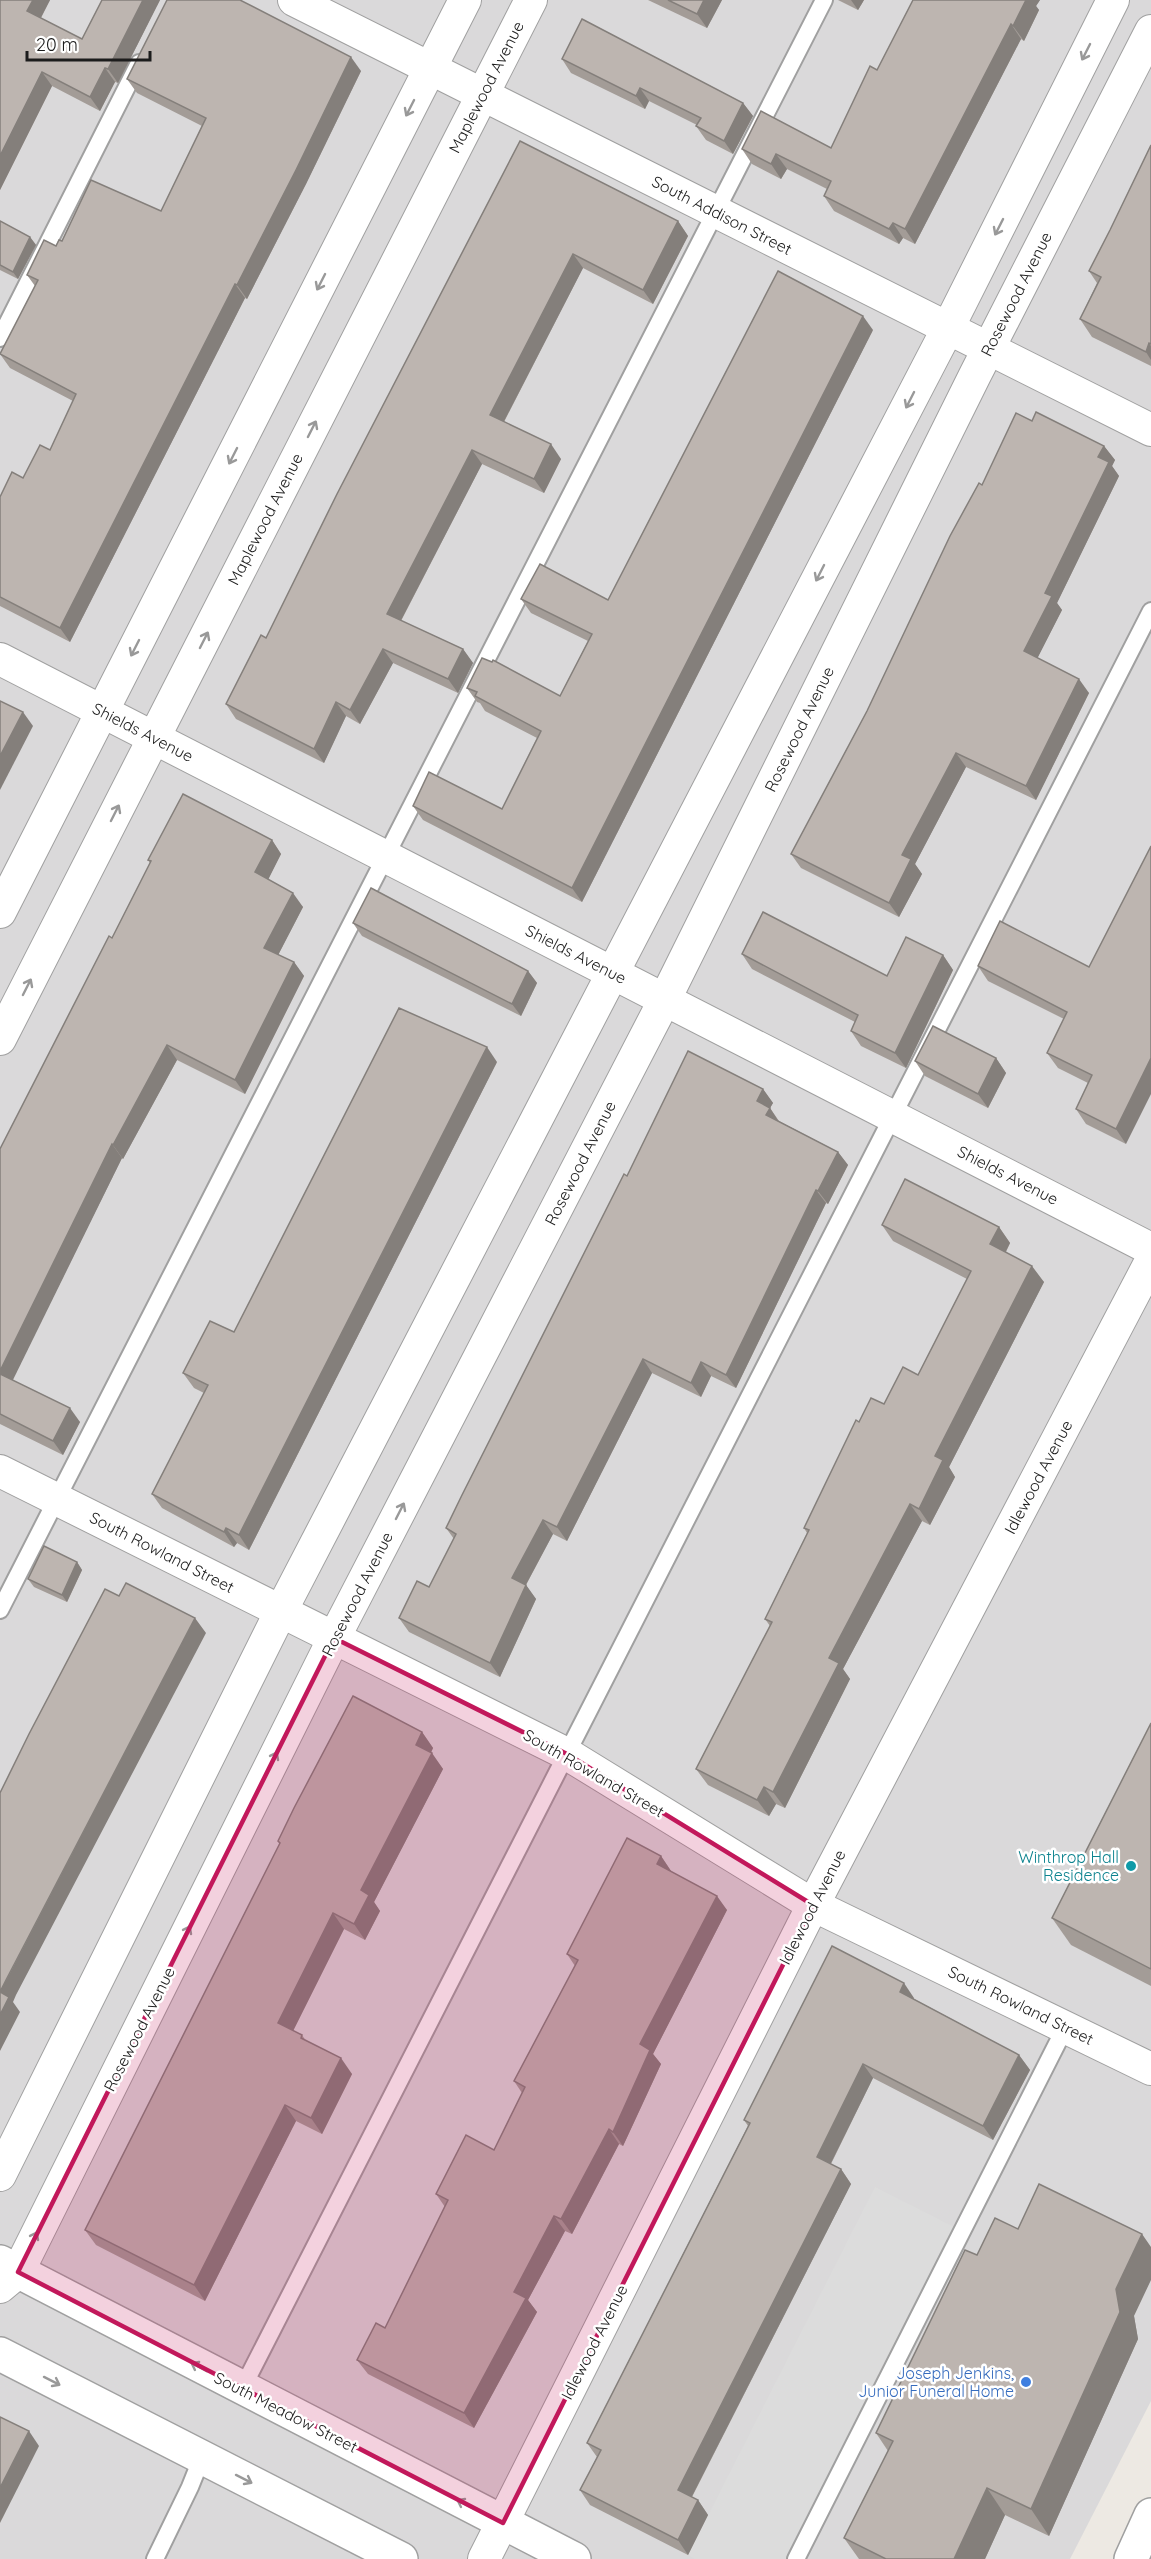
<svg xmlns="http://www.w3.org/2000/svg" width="1151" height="2559" font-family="Quicksand,sans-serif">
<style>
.residential{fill:#dad9da}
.parking{fill:#dcdcdc}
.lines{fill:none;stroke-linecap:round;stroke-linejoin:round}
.service-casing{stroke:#a0a0a0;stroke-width:20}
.minor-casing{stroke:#a0a0a0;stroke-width:34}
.tertiary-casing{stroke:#a0a0a0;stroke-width:36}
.service{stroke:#fff;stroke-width:16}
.minor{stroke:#fff;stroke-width:32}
.tertiary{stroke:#fff;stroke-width:33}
.wall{fill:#a39c97}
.shaded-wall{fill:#847f7b}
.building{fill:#bdb5b0;stroke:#847f7b;stroke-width:1.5}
.oneway{stroke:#999}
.marked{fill:#c2185b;fill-opacity:0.2;stroke:#c2185b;stroke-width:4.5;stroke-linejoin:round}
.culture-dot{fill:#0f9aa8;stroke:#fff;stroke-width:2}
.shop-dot{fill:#3f7fe0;stroke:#fff;stroke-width:2}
.labels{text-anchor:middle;stroke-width:5;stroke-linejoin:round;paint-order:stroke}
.street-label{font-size:16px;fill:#1c1c1c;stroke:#fff}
.culture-label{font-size:16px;fill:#0d838f;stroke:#fff;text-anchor:end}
.shop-label{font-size:16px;fill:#366cbe;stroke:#fff;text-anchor:end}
</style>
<rect width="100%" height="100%" fill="#ede9e3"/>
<path class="residential" d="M0,0h1151v2401l-81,158h-1070z"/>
<path class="parking" d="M875,2187l83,42 -167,330h-96l-7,-4z"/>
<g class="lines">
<g class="service-casing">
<g id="service">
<path d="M0,338l139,-275"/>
<path d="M0,1610l824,-1610"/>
<path d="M242,2389l909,-1778"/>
<path d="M155,2559l35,-72 12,-30"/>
<path d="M796,2559l270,-533"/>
</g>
</g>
<g class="minor-casing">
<g id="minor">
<path d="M294,0l857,430"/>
<path d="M0,659l1151,590"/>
<path d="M0,912l465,-912"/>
<path d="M0,1039l531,-1039"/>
<path d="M0,1471l567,283 246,151 338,164"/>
<path d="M0,2175l281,-564 667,-1283 165,-328"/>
<path d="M0,2287l18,-15 316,-634 331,-639 310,-624 176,-344"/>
<path d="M484,2559l329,-654 338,-644"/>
</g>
</g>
<g class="tertiary-casing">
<g id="tertiary">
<path d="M0,2262l574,297"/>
<path d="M0,2354l401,205"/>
<path d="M1131,2559l20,-44"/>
</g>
</g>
<use href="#service" class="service"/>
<use href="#minor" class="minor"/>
<use href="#tertiary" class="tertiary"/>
</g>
<g class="wall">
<path d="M0,0h50l-9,18 41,21 20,-39h58l-42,83 -3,-1 -15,29 -48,-25 -52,104z"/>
<path d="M648,0h74l-15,28z"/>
<path d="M838,0h26l-6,10z"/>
<path d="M913,0h127l-4,6 3,4 -15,31 -3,-2 -106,205 -12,-6 -4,6 -65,-33 -10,-15 3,-7 -40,-20 -6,10 -29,-15 -10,-15 89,-1 46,-78z"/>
<path d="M562,59l181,44 10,13 -20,38 -27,-14 -10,-14 1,-1 -48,-24 -4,8 -74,-36z"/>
<path d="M361,71l-55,113 -59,115 -2,-1 -175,344 -70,-36v-109l23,-19 27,-28 23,-49 -63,-33 -10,-14 35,-68 -8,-11 35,-34 99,-30 41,-85 -65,-33 -10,-14z"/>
<path d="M520,141l158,80 10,15 -35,68 -70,-36 -79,154 57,37 -17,34 -62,-29 -81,157 62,28 10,14 -15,30 -65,-30 -33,61 -14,-8 -22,47 -88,-44 -10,-15 40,-66z"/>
<path d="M1151,145v221l-59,-29 -12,-18 17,-36 -8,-12 21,-41z"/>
<path d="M0,221l30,16 6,8 -18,34 -18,-9z"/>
<path d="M873,330l-291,572 -159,-82 -10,-14 89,3 35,-71 -52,-27 -5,-8 -3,-1 -10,-14 93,8 28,-55 -57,-28 -10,-14 87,1z"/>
<path d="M1104,446l11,14 -3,6 7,10 -62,127 5,7 -25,48 52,35 -53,107 -70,-33 -51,97 7,10 -23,43 -98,-49 -10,-14 76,-143 115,-226z"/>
<path d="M272,840l9,14 -13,25 35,28 -25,48 16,7 10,14 -59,118 -68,-34 -54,99 -1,-1 -110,222 68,42 -17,33 -63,-31v-275l112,-211 38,-75 -2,-3z"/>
<path d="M353,923l175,48 9,12 -16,33 -159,-80z"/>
<path d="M742,954l145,22 56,-21 10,15 -47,98 -45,-22 -10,-15 4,-9 -103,-53z"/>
<path d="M978,966l111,1 37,177 -40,-20 -10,-15 12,-26 -30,-15 -11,-15 17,-34 -76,-38z"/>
<path d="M996,1058l10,15 -18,35 -63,-32 -10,-15z"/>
<path d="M497,1062l-248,488 -12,-7 -3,4 -72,-39 -10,-14 52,-101 -10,-5 -11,-15 51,-41z"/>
<path d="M763,1089l10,14 -3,5 9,13 59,31 10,13 -20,39 -2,-1 -90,185 -25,-12 -10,21 -49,-24 -85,168 -14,-7 -27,51 10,14 -36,78 -91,-45 -10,-14 30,-31 25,-48 -8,-11 181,-352z"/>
<path d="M882,1225l117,2 11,16 -4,9 38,30 -95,185 6,10 -25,48 -8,-4 -79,148 7,10 -65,129 -9,-4 -7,12 -61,-31 -12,-16 74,-143 -5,-7 42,-86 -3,-5 55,-106 25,-18 34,-29 49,-96 -74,-38z"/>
<path d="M77,1562l5,8 -15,32 -33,-15 -6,-8z"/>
<path d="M1151,1723v263l-80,-41 -19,-27z"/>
<path d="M422,1732l11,16 -2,5 12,16 -69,133 6,9 -15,29 -21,-11 -51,102 9,4 4,6 46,33 -30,60 -26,-13 -91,180 -109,-56 -11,-15 195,-386 -2,-3z"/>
<path d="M661,1856l10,15 56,39 -74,144 8,10 -38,82 -4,-2 -47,90 -7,-3 -37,69 9,12 -63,116 -106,-54 -11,-14 28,-32 60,-121 -9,-13 58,-44 28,-57 -8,-12 61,-115 -8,-12z"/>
<path d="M914,1998v1l105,56 11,15 -37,70 -120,-62 -42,86 10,5 10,15 -159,313 6,3 10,15 -20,40 -98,-50 -10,-15 17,-33 -10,-14 161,-317 -4,-6z"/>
<path d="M977,2255l157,61 4,23 -89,197 -44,-21 -20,44h-126l-15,-21 44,-87 -12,-18z"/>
</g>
<g class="shaded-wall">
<path d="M33,0h17l-13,25 -10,-14z"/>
<path d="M143,0h17l-42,83 -10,-14z"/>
<path d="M704,0h18l-15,28 -10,-14z"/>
<path d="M851,0h13l-6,10z"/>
<path d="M1026,0h14l-4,6 3,4 -15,31 -11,-15z"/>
<path d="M1011,24l10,15 -106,205 -10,-15z"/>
<path d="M351,57l10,14 -55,113 -59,115 -10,-14z"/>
<path d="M105,68l10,14 -15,29 -10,-14z"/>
<path d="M42,72l10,14 -52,104v-34z"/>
<path d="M640,88l9,13 -4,8 -9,-13z"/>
<path d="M743,103l10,13 -20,38 -9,-13z"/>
<path d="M776,154l11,15 -6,10 -10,-15z"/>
<path d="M678,221l10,15 -35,68 -10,-14z"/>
<path d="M893,223l10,15 -4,6 -10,-15z"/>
<path d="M30,237l6,8 -18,34 -5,-7z"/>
<path d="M573,254l10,14 -83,161 -10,-14z"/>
<path d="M235,284l10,14 -175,344 -10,-14z"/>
<path d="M863,316l10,14 -291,572 -10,-14z"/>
<path d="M1149,343l2,3v14l-5,-8z"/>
<path d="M551,444l10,15 -17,34 -10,-14z"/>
<path d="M1104,446l11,14 -3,6 7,10 -62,127 5,7 -28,55 -10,-14 21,-58 53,-136z"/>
<path d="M472,450l10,14 -85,164 -10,-14z"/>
<path d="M383,649l10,14 -33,61 -10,-14z"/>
<path d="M463,649l10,14 -15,30 -10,-14z"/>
<path d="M1079,679l10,14 -53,107 -10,-14z"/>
<path d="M336,702l10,14 -22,47 -10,-14z"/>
<path d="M23,712l10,14 -33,64v-34z"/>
<path d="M956,753l10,14 -51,97 7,10 -23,43 -10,-14 13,-48z"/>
<path d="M272,840l9,14 -16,32 -10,-14z"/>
<path d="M293,893l10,14 -29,56 -10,-15z"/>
<path d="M943,955l10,15 -47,98 -11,-15z"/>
<path d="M294,962l10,14 -59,118 -10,-14z"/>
<path d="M528,971l9,12 -16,33 -9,-12z"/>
<path d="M167,1045l10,15 -54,99 -10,-14z"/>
<path d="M487,1047l10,15 -248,488 -10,-15z"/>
<path d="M996,1058l10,15 -18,35 -10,-14z"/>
<path d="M1151,1058v36l-25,50 -10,-15z"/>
<path d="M763,1089l10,14 -3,5 9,14 -3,6 -19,-27z"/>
<path d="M112,1144l10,14 -113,230 -9,-12v-5z"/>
<path d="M838,1152l10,13 -20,39 -10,-13z"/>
<path d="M816,1190l10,13 -90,185 -10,-13z"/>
<path d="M999,1227l11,16 -9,18 -11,-17z"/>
<path d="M1032,1266l12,16 -95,185 6,10 -25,48 -11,-16 16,-53z"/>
<path d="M643,1359l9,14 -85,168 -10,-14z"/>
<path d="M701,1362l10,14 -10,21 -10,-14z"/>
<path d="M70,1408l10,14 -17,33 -10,-14z"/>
<path d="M910,1504l12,17 -79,148 7,10 -65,129 -12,-16 56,-134z"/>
<path d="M543,1520l10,14 -31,58 -10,-14z"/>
<path d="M226,1528l11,15 -3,4 -10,-15z"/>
<path d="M77,1562l5,8 -15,32 -5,-7z"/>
<path d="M526,1585l10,14 -36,78 -10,-14z"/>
<path d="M195,1618l11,15 -190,362 -3,7 7,10 -20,39v-59z"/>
<path d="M422,1732l11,16 -6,12 -11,-15z"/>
<path d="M432,1753l11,16 -69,133 6,9 -15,29 -11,-16 7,-34z"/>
<path d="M764,1787l12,17 -7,12 -12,-16z"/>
<path d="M661,1856l10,15 -3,8 -11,-15z"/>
<path d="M717,1896l10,14 -74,144 8,10 -38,82 -10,-14 27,-88z"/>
<path d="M333,1913l11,16 -55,110 -11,-16z"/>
<path d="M904,1983l10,15 -4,9 -10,-15z"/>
<path d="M1019,2055l11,15 -37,70 -10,-14z"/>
<path d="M341,2058l11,16 -30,60 -11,-16z"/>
<path d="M863,2064l10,14 -46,93 -10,-14z"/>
<path d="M285,2105l11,16 -91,180 -11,-16z"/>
<path d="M609,2129l10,15 -47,90 -11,-15z"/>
<path d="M841,2169l10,15 -163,320 -10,-14z"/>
<path d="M554,2216l11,15 -37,69 9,12 -63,116 -10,-15 50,-121z"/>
<path d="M1142,2234l9,13v33l-17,36 4,23 -89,197 -18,-27 85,-220z"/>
<path d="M29,2431l10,15 -39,77v-35z"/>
<path d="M987,2488l18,27 -20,44h-31z"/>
<path d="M698,2500l10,15 -20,40 -10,-15z"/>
</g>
<g class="building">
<path d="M0,0h33l-6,11 55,28 20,-39h41l-35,69 -3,-1 -15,29 -48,-25 -42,84z"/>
<path d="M167,0h73l111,57 -55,113 -59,115 -2,-1 -175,344 -60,-31v-100l12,-25 11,6 17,-33 10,5 26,-56 -76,-40 38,-74 -11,-5 17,-35 12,6 3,-6 3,1 29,-61 70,31 45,-93 -79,-39z"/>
<path d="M668,0h36l-7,14z"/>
<path d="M913,0h113l-13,26 -2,-2 -106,205 -12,-6 -4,6 -65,-33 7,-15 -55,-27 -5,10 -29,-15 19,-38 70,37 39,-82 7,4z"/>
<path d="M582,19l161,84 -19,38 -28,-15 5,-8 -61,-30 -4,8 -74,-37z"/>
<path d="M520,141l158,80 -35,69 -70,-36 -83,161 61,29 -17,35 -62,-29 -85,164 76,35 -15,30 -65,-30 -33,61 -14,-8 -22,47 -88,-45 35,-69 5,3 71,-144z"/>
<path d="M1151,145v199l-2,-1 -3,9 -66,-33 21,-42 -12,-6 21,-41z"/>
<path d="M0,221l30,16 -17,35 -13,-7z"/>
<path d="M778,271l85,45 -291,572 -159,-82 16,-34 73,37 39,-78 -66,-35 2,-4 -10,-4 15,-30 10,4 1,-2 67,36 32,-62 -71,-35 19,-35 68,36z"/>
<path d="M1036,412l68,34 -6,11 11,5 -64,131 7,3 -28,55 55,28 -53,107 -70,-33 -54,102 9,4 -22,44 -98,-49 76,-143 83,-175 29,-53 3,2 34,-72 16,8z"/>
<path d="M0,701l23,11 -23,44z"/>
<path d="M183,794l89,46 -17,32 38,21 -29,55 30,14 -59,118 -68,-35 -54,100 -1,-1 -112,227v-222l109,-213 3,2 39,-77 -3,-1z"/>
<path d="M1151,846v212l-35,71 -40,-20 16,-34 -45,-22 20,-41 -89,-46 22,-45 89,46z"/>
<path d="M371,888l157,83 -16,33 -159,-81z"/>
<path d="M763,912l124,64 19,-39 37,18 -48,98 -44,-22 7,-16 -116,-61z"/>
<path d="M399,1008l88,39 -248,488 -13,-7 -2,4 -72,-38 56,-109 -25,-12 27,-52 24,11z"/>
<path d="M933,1026l63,32 -18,36 -63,-33z"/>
<path d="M688,1051l75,38 -6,12 13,7 -4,7 72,37 -20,39 -2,-1 -90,185 -25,-13 -10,21 -48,-24 -86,168 -14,-7 -31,58 14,7 -36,78 -91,-45 18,-37 12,6 27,-53 -10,-6 16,-33 162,-321 3,2z"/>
<path d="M905,1179l94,48 -9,17 42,22 -97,190 8,4 -24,49 -9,-5 -81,154 10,5 -66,129 -9,-5 -7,13 -61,-31 76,-147 -7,-3 44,-89 -5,-2 52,-108 3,2 12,-24 13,6 19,-37 15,8 53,-104 -89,-46z"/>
<path d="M0,1374l70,34 -17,33 -53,-27z"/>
<path d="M44,1546l33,16 -15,33 -34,-16z"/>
<path d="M126,1583l69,35 -189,362 -6,12 9,5 -9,18v-222l29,-59 76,-145 14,7z"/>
<path d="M353,1696l69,36 -6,13 16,8 -71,137 8,5 -15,29 -21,-11 -55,110 24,12 -1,3 40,20 -30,60 -26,-13 -91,180 -109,-55 195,-387 -2,-2 16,-33z"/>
<path d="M1151,1723v246l-99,-51z"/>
<path d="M627,1838l34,18 -4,8 60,32 -77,148 10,6 -37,82 -4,-3 -48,90 -7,-3 -40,76 12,6 -62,115 -107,-53 19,-37 9,5 63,-128 -12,-6 30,-59 28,15 31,-63 -11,-6 64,-121 -11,-6z"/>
<path d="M832,1946l72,37 -4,9 119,63 -36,71 -120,-62 -46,93 24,12 -163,321 20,10 -20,40 -98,-50 21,-40 -14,-7 163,-320 -6,-3z"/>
<path d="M1039,2184l103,50 -26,55 4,23 -89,197 -44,-21 -33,71h-68l-42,-21 49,-97 -17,-8 89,-183 12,5 18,-37 23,11z"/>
<path d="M0,2417l29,14 -29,57z"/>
</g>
<defs><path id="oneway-shaft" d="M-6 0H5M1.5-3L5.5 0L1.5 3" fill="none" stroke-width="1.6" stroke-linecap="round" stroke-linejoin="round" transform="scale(1.5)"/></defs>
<g class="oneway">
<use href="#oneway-shaft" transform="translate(1086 52) rotate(117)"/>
<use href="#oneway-shaft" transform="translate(410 108) rotate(117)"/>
<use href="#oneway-shaft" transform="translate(999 227) rotate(117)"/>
<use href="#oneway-shaft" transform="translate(321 282) rotate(117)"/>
<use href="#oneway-shaft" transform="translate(910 400) rotate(117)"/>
<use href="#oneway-shaft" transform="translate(312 429) rotate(-63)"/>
<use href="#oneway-shaft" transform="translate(233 456) rotate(117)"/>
<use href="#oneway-shaft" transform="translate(820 573) rotate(117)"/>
<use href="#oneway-shaft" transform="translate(204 640) rotate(-63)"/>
<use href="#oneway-shaft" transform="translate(135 648) rotate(117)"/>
<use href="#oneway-shaft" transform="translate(115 813) rotate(-63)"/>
<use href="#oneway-shaft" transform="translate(27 987) rotate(-63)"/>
<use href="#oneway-shaft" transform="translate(400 1511) rotate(-63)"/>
<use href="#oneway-shaft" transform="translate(273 1760) rotate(-63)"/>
<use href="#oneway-shaft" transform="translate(186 1934) rotate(-63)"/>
<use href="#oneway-shaft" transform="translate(33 2240) rotate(-63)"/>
<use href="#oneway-shaft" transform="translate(199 2367) rotate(-152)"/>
<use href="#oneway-shaft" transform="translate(52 2381) rotate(27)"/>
<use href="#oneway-shaft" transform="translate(244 2479) rotate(27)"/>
<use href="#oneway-shaft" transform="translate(465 2504) rotate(-153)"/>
</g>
<path class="marked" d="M334,1638l233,116 246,151 -310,618 -485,-251z"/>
<circle class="culture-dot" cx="1131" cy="1866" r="6"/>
<circle class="shop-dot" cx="1026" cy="2382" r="6"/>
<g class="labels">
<g class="street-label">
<text transform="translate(486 87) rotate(-63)" y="6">Maplewood Avenue</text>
<text transform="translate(722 215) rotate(27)" y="6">South Addison Street</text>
<text transform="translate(1016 294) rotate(-63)" y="6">Rosewood Avenue</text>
<text transform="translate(265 519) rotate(-63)" y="6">Maplewood Avenue</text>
<text transform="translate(799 729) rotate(-64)" y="6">Rosewood Avenue</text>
<text transform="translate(143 732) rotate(27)" y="6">Shields Avenue</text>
<text transform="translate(576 954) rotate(27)" y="6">Shields Avenue</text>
<text transform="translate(580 1163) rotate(-63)" y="6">Rosewood Avenue</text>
<text transform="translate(1008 1175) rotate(27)" y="6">Shields Avenue</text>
<text transform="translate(1038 1477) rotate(-62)" y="6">Idlewood Avenue</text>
<text transform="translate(162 1552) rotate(27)" y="6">South Rowland Street</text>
<text transform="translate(357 1594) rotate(-63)" y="6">Rosewood Avenue</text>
<text transform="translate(594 1773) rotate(30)" y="6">South Rowland Street</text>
<text transform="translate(812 1907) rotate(-63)" y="6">Idlewood Avenue</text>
<text transform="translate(1021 2005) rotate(26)" y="6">South Rowland Street</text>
<text transform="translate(139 2029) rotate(-63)" y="6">Rosewood Avenue</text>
<text transform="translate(594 2342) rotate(-63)" y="6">Idlewood Avenue</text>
<text transform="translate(286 2412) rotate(27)" y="6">South Meadow Street</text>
</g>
<g class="culture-label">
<text x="1119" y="1863">Winthrop Hall<tspan x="1119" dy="18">Residence</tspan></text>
</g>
<g class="shop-label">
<text x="1014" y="2379">Joseph Jenkins,<tspan x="1014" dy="18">Junior Funeral Home</tspan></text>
</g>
</g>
<path d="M27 51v9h123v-9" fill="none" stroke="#1c1c1c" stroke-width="3"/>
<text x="36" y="51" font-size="18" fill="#1c1c1c" stroke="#ffffff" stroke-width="4.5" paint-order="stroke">20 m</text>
</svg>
